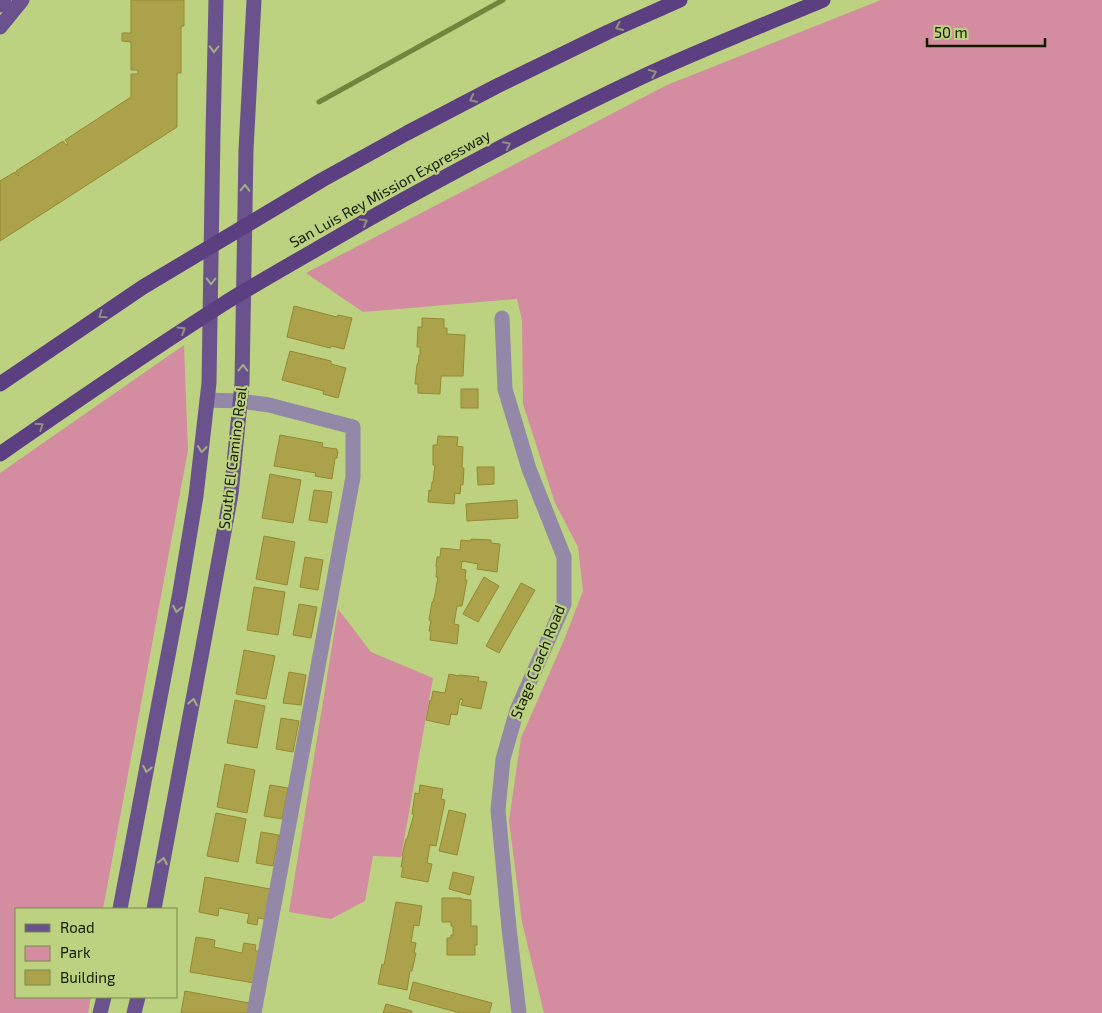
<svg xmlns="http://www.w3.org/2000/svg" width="1102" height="1013" font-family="'Exo 2',sans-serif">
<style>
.green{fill:#d38ca0}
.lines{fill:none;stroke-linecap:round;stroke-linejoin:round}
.stream{stroke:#72853e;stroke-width:5}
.building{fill:#ada24c;stroke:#94882f}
.minor{stroke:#9488a8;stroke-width:15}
.major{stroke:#6a538c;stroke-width:15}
.highway{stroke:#5b3f81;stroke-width:15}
.oneway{stroke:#909081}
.oneway2{stroke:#a3ac84}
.labels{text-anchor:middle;stroke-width:4.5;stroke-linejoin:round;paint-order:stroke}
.street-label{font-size:15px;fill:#131a00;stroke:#bcd281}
</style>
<rect width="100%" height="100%" fill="#bcd281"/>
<g class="green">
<path d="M881,0h221v1013h-558l-22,-91 -13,-101 12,-83 43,-98 19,-49 -5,-44 -23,-44 -32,-99 -1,-84 -5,-21 -154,13 -57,-39 361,-188z"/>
<path d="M184,345l4,105 -85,459h-87v88h75l-3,16h-88v-540z"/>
<path d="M338,609l33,43 62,26 -32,179 -28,-1 -8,45 -34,18 -42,-7z"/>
</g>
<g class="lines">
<path class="stream" d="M319,102l184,-102"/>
</g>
<g class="building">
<path d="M131,0h53v26h-3v47h-4v54l-177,114v-60l15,-9 3,4 1,-1 -3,-4 47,-30 3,4 2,-1 -3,-4 66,-43v-23h7v-4h-7v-28l-9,-1v-8h9z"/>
<path d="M294,306l43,11 1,-2 14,3 -8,31 -13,-3 -1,2 -43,-11z"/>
<path d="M422,318l22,1v9h3v6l18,1 -2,41h-22l-1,18 -22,-1v-9h-3l2,-20h1l1,-9h1v-8h-3l1,-20h4z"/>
<path d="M290,351l41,10v3l15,4 -8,30 -15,-4 1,-3 -42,-11z"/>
<rect x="461" y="389" width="17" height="19"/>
<path d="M280,435l43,8 -1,4 15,2v3h1l-1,6h-2l-3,21 -17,-3 1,-3 -42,-7z"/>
<path d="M438,436l20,1 -1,9 6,1 -1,21h2l-1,17 -2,-1 -1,10 -5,-1 -1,11 -26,-2 1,-12 2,1 1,-9h1l2,-17h-2v-20h4z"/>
<path d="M477,467h17v17l-16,1z"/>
<path d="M270,474l31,6 -8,43 -31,-5z"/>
<path d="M314,490l18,2 -5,31 -18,-3z"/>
<path d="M517,500l1,18 -51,3 -1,-17z"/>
<path d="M264,536l31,6 -8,43 -31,-6z"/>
<path d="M471,539l20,1v3l9,1 -3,28 -20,-3 1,-5 -16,-3 -1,8 5,1 -1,10h2l-5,26h-5l-3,18 5,1 -2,19 -27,-4 1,-9h-2l2,-10 -2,-1 3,-18h1l2,-8 3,-17h-2l1,-10h-1l1,-10h3l1,-9 19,2 1,-10 10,1z"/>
<path d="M305,557l18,3 -5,30 -18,-3z"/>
<path d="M484,577l15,9 -21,36 -15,-8z"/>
<path d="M521,583l14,7 -36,63 -13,-7z"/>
<path d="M254,587l31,5 -7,43 -31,-5z"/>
<path d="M299,604l18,3 -6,31 -18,-3z"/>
<path d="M244,650l31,6 -9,43 -30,-5z"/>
<path d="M289,672l17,3 -5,30 -18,-2z"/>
<path d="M449,674l10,2v-1l20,2 -1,4 9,1 -6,27 -20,-4 2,-5 -3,-1 -3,16 -6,-1 -2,11 -23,-5 4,-20 1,1 2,-10 12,2z"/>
<path d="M235,700l30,6 -8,42 -30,-5z"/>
<path d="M281,718l18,3 -6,31 -17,-3z"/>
<path d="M225,764l30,6 -8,43 -30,-6z"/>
<path d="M270,785l18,3 -6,31 -18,-3z"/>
<path d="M420,785l23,4 -2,10 4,1 -9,46 -6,-1 -3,18 5,1 -4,18 -27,-5 2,-10h-2l2,-11h-1l4,-17h1l7,-25h-2l3,-21 4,1z"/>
<path d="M449,810l17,4 -9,41 -18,-4z"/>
<path d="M216,813l30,6 -8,43 -31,-6z"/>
<path d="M261,832l18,3 -6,31 -17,-3z"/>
<path d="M453,872l21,5 -4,18 -21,-6z"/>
<path d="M205,877l65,12 -5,30 -7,-1 -1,7 -10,-2 2,-9 -30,-6 -1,8 -19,-4z"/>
<path d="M442,898h19v1l10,1v26h6v19h-2v10h-28v-17h4v-3h2v-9h-2v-4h-9z"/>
<path d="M396,902l26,4 -3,20 -5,-1 -3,17 5,1 -2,10h2l-4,18h-2l-3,19 -29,-6 4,-20 2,1z"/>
<path d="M196,937l19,3 -1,7 28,6 2,-10 12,2 -1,6h5l-6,32 -64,-11z"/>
<path d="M413,982l79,21 -3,10h-29l-51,-14z"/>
<path d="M185,991l64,12 -1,10h-67z"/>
<path d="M386,1004l26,7 -1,2h-28z"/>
</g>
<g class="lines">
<g class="minor">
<path d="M502,318l3,71 24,80 35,88v47l-47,106 -14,49 -5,51 11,118 10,85"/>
<path d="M207,400l33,1 29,4 84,22v50l-99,536"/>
</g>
<g class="major">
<path d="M0,5l4,-5"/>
<path d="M0,27l22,-27"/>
<path d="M120,909l60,-317 16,-96 13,-113 4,-250 3,-133"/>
<path d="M154,909l55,-295 22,-120 11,-111 4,-233 8,-150"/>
<path d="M100,1013l4,-16"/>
<path d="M134,1013l4,-16"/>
</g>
<g class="highway">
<path d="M0,384l143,-97 179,-107 85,-47 90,-47 111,-54 72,-32"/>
<path d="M0,454c75,-52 151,-104 228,-153 46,-28 93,-54 139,-81 91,-51 183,-100 277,-144 59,-27 119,-51 179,-76"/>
</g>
</g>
<defs><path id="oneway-chevron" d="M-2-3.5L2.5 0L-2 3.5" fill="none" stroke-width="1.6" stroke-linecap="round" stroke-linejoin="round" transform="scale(1.25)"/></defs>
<g class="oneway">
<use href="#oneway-chevron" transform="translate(619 27) rotate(156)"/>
<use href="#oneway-chevron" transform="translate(653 73) rotate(-24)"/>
<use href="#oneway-chevron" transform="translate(473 99) rotate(153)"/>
<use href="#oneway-chevron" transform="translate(507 145) rotate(-27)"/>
<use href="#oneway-chevron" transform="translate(364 222) rotate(-29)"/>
<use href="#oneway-chevron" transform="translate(102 315) rotate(146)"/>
<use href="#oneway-chevron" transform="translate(182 330) rotate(-32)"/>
<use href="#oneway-chevron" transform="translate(40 426) rotate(-34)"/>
</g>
<g class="oneway2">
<use href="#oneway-chevron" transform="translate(214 49) rotate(91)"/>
<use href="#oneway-chevron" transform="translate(245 188) rotate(-89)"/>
<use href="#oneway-chevron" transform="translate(211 281) rotate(91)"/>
<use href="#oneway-chevron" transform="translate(243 368) rotate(-89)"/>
<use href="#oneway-chevron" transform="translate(202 449) rotate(96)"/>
<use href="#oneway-chevron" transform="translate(177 609) rotate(101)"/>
<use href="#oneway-chevron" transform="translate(193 702) rotate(-79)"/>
<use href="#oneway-chevron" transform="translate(147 769) rotate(101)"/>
<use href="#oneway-chevron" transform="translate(163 861) rotate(-79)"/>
</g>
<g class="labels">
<g class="street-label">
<text transform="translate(390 189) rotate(-29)" y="5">San Luis Rey Mission Expressway</text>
<text transform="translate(233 458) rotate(-83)" y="5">South El Camino Real</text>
<text transform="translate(538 662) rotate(-68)" y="5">Stage Coach Road</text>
</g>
</g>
<rect x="15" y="908" width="162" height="90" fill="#bcd281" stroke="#78884d"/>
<rect x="25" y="924" width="25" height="8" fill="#6a538c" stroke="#78884d"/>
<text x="60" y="933" font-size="15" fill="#131a00">Road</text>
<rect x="25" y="946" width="25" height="15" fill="#d38ca0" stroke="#78884d"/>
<text x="60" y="958" font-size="15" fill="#131a00">Park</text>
<rect x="25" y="970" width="25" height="15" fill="#ada24c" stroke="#78884d"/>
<text x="60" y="983" font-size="15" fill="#131a00">Building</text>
<path d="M927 38v8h118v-8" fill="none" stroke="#131a00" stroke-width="2.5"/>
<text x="934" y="38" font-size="15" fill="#131a00" stroke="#bcd281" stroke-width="4" paint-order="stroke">50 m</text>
</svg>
